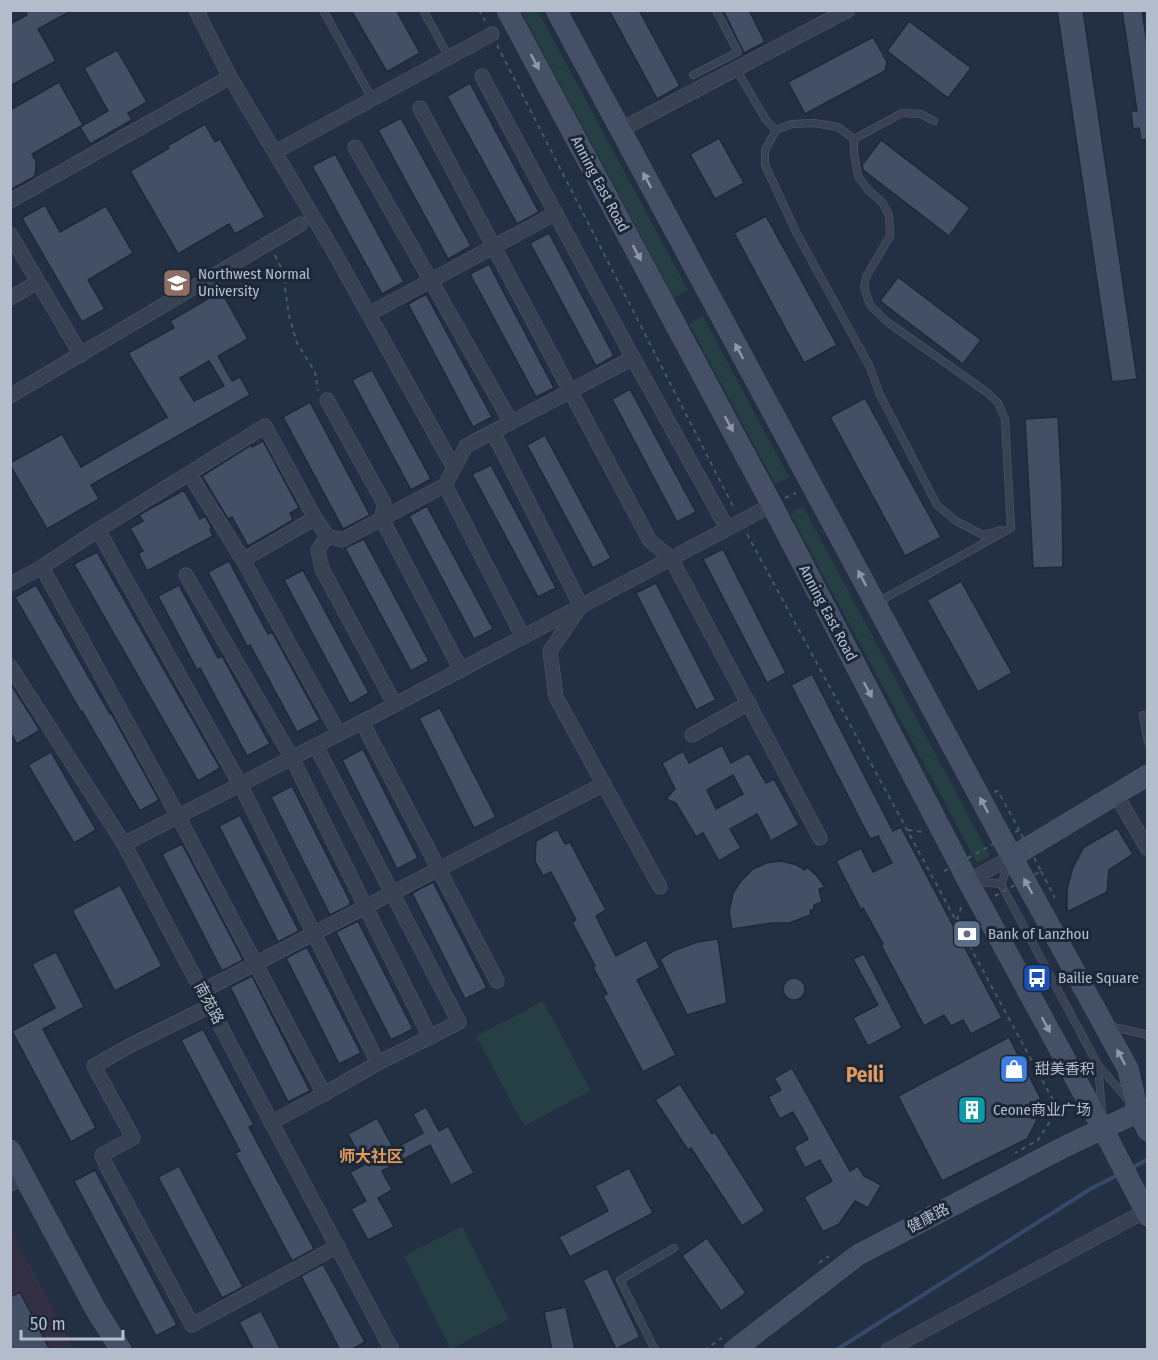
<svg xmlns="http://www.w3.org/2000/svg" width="1158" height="1360" font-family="'Fira Sans Condensed','Noto Sans SC',sans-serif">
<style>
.medical{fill:#333043}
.green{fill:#253f44}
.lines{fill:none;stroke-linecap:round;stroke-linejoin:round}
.stream{stroke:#354a6b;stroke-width:4}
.building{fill:#424f65;stroke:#1e2939;stroke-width:1.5;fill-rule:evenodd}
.lane-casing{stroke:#525d6c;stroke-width:8}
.street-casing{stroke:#525d6c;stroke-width:15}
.secondary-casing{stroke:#525d6c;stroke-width:21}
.path{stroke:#435c60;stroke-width:2;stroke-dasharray:4.5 4.5;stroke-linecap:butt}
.lane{stroke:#384252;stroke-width:7}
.street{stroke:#384252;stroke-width:14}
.secondary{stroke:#455066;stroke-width:20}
.path-bridge{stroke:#435c60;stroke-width:2;stroke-dasharray:4.5 4.5;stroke-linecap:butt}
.oneway{fill:#8d97a8}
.labels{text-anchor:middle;stroke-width:6;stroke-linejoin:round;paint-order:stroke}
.street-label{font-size:15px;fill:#b4bdcc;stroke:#1c2738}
.poi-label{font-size:15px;fill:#b4bdcc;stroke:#1c2738;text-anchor:start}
.neighbourhood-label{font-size:16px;font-weight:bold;fill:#e09a5c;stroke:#1c2738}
.district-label{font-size:21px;font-weight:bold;fill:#e09a5c;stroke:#1c2738}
</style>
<rect width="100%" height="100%" fill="#232f43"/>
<path class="medical" d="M11,1230l63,119h-63z"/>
<g class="green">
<path d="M521,11h17l150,279 -14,8z"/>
<path d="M703,316l86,161 -14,7 -86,-160z"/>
<path d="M803,506l187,350 -13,7 -187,-350z"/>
<path d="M543,1001l48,90 -67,35 -48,-90z"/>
<path d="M462,1226l47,93 -58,30 -47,-93z"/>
</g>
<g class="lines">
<g class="stream">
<path d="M1130,1169l18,-10"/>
<path d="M836,1350l256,-162 28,-14"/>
</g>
</g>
<g class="building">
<path d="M25,10h48l-35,19 18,32 -46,25v-62l17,-9z"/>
<path d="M351,10h45l24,43 -33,19z"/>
<path d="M609,10h30l41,76 -23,13z"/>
<path d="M723,10h26l16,32 -21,11z"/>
<path d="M1057,10h26l54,369 -25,3z"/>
<path d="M1122,10h20l6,40v89l-7,1 -2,-12 -6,1 -2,-18h6z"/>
<path d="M909,21l62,47 -23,30 -61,-47z"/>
<path d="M873,37l14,25 -2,9 -80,43 -17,-32z"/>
<path d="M117,50l30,52 -19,11 4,7 -42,24 -10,-17 28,-16 -24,-43z"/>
<path d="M59,82l24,43 -51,29 4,7v9l-2,7 -24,13v-80z"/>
<path d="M470,83l69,129 -22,12 -70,-128z"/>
<path d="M401,118l70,128 -23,13 -70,-129z"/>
<path d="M205,124l10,18 5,-3 45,78 -30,17 -6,-10 -51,30 -48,-83 39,-23 -2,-2z"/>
<path d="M719,138l25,45 -29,16 -25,-45z"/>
<path d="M881,140l89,68 -21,28 -86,-66 -1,-5z"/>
<path d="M335,154l69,128 -22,12 -70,-128z"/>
<path d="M45,205l15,27 46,-26 27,47 -45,27 17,29 -23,13 -60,-104z"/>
<path d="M766,216l71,129 -33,18 -70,-130z"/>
<path d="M549,233l65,123 -18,10 -66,-123z"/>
<path d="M489,264l65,124 -18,9 -66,-123z"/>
<path d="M898,277l83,63 -18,24 -83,-63z"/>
<path d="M221,291l27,48 -30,17 14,25 8,-4 10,18 -159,90 8,14 -52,30 -37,-64v-2l52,-29 19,33 86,-50 -39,-64 46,-25 -4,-7zM209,361l15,25 -30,15 -14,-23z"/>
<path d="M426,294l66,123 -19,10 -65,-123z"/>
<path d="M372,370l59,109 -20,11 -59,-110z"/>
<path d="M630,389l66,123 -19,10 -65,-123z"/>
<path d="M865,398l76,139 -36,19 -75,-139z"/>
<path d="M310,402l60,113 -27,14 -60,-112z"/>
<path d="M1058,417l4,73 1,77 -30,1 -8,-149z"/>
<path d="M545,435l66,123 -18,10 -66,-123z"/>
<path d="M263,441l36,67 -9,5 3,7 -45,26 -16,-29 -4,2 -26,-43 49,-31 1,2z"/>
<path d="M491,465l65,123 -18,9 -66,-123z"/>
<path d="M184,490l16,29 5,-3 7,12 -2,1 3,7 -66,35 -9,-18 5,-2 -13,-23 13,-7 -4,-6z"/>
<path d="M427,506l66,123 -19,10 -65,-123z"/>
<path d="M364,539l65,122 -18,10 -66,-123z"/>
<path d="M723,549l63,124 -19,10 -64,-124z"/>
<path d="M97,552l123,216 -22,13 -124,-217z"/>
<path d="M229,561l39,73 4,-2 48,88 -23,12 -47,-87 -3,1 -39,-74z"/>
<path d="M303,570l66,123 -19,11 -66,-124z"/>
<path d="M961,581l51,92 -34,19 -51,-92z"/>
<path d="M656,583l60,117 -20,10 -60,-117z"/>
<path d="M36,585l74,129 1,-1 48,87 -19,11 -58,-100 -1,1 -66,-115z"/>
<path d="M179,585l39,73 4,-2 48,88 -23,12 -47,-88 -3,2 -39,-74z"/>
<path d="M812,674l81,157 8,-4 101,191 -31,16 -8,-14 -12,6 -7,-11 -20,11 -43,-81 2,-1 -20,-36 -2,2 -25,-49 25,-13 12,24 19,-9 -14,-27 -8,3 -79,-154z"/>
<path d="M10,683l30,47 -23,14 -7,-12z"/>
<path d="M440,708l56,109 -22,11 -55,-110z"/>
<path d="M722,745l9,18 18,-10 17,30 8,-4 25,46 -28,16 -14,-27 -27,15 11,19 -22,13 -16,-28 -7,4 -20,-34 -10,-4 9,-10 -13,-26 21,-12 6,12zM733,775l10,19 -27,15 -9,-19z"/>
<path d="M363,749l55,109 -21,11 -55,-109z"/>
<path d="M51,752l45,78 -22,13 -46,-78z"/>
<path d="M292,786l59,117 -2,1 1,1 -20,10 -59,-118z"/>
<path d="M240,815l59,116 -21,11 -59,-116z"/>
<path d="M1117,828l16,26 -24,16 -2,22 -40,20v-23l6,-22 11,-20z"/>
<path d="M557,829l8,15 5,-2 36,68 -10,6 20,40 30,-16 14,28 -23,12 39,75 -33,17 -40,-76 4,-2 -14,-27 2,-1 -23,-44 4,-2 -25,-48 -8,4 -8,-15 1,-20z"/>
<path d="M182,844l61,116 -21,11 -60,-117z"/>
<path d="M781,861l16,4 8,5 2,-3 10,9 8,11 -6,2 3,13 -8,3v5h-4l1,5 -22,8h-17l-40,6 -3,-17 4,-19 8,-12 12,-12 13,-6z"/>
<path d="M433,882l54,106 -22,11 -53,-106z"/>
<path d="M120,885l42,81 -47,25 -43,-81z"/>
<path d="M358,921l55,108 -22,11 -55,-108z"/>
<path d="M718,939l9,64 -40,12 -27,-56 13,-8 24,-9z"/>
<path d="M307,947l54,106 -22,11 -53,-106z"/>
<path d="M56,952l28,55 -41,22 53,99 -25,14 -59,-111 43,-23 -23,-44z"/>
<path d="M864,954l38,74 -34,18 -15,-28 25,-13 -25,-46z"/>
<path d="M252,976l58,115 -22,11 -58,-115z"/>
<circle cx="794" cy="989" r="11"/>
<path d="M203,1029l51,96 -5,2 65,122 -22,12 -57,-108 5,-2 -59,-111z"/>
<path d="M1009,1037l31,60 -4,25 -9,17 -85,42 -44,-85z"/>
<path d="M792,1068l58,103 8,-5 6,10 17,9 -13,23 -13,-7 -16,23 -16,8 -19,-35 28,-16 -12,-21 -15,8 -11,-21 14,-8 -15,-27 -13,7 -12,-22 13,-7 -7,-12z"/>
<path d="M680,1084l32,50 3,-2 50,79 -23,15 -51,-78 -3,2 -33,-50z"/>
<path d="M426,1107l13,24 9,-5 26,47 -23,12 -21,-40 -48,26 10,19 -14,8 16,29 -26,13 -17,-31 15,-8 -16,-29 14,-7 -16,-31 29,-16 17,31 29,-16 -10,-19z"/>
<path d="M179,1166l64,121 -21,11 -64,-121z"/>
<path d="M629,1168l24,45 -83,44 -11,-20 49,-26 -13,-25z"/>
<path d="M95,1170l82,155 -21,11 -82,-155z"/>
<path d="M707,1238l39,55 -25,18 -39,-55z"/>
<path d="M323,1264l42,78 -14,8h-11l-39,-74z"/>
<path d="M607,1268l33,69 -24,12 -33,-69z"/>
<path d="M20,1292l30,58h-40v-53z"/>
<path d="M566,1307l9,43h-23l-8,-38z"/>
<path d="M261,1311l20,39h-27l-15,-28z"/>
</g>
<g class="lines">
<g class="lane-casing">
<g id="lane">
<path d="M323,10l49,89"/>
<path d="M423,10l26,47"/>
<path d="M736,69l30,51 10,10"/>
<path d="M693,75l45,-23 -22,-42"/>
<path d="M854,139v14l4,23 10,14 14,12 7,13 1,21 -24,41 -2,10 6,18 16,16 102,72 10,10 7,16 6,109 -133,74"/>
<path d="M854,139l-16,-12 -24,-4 -22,1 -16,6 -11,20v15l32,69 73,133 10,28 57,110 19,16 27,14 18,-5"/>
<path d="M854,139l48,-26 19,1 13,7"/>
<path d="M1143,715l5,27"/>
<path d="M971,881l30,3"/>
<path d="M1001,884l97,181 31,36"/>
<path d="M1001,884l9,-23"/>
<path d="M1109,1026l39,9"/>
<path d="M1098,1065l4,48"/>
<path d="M655,1350l-35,-70 54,-32"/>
</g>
</g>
<g class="street-casing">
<g id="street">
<path d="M196,10l34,67 103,173 121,218"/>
<path d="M482,76l151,282"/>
<path d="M420,108l230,433 21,17 149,280"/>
<path d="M620,130l228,-120"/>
<path d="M355,147l156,275"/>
<path d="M275,152l217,-118"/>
<path d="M10,201l220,-124"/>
<path d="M10,234l71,121"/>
<path d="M10,298l28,-16"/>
<path d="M369,314l187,-101"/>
<path d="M10,396l291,-172"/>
<path d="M327,400l57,103 -2,16 79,151"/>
<path d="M493,432l88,174 -31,45 6,46 104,190"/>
<path d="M189,473l54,87"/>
<path d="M445,485l78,152"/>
<path d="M315,518l-72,42 96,174"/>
<path d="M98,530l142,254 138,279 52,-26"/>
<path d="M327,536l-9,14 4,19 73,136"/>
<path d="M42,567l136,249 146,278 54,-31"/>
<path d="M186,575l106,183 138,279 29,-15 -143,-276"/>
<path d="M10,584l32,-17 56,-37 167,-104 50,92 12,18 15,4 103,-55 21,-39 167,-88 94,170"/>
<path d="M10,666l114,178 268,506"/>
<path d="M362,722l135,259"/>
<path d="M692,735l57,-32"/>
<path d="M1116,794l31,54"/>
<path d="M124,844l238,-122 410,-217"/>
<path d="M968,881l44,-24"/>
<path d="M202,991l402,-207"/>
<path d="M210,1006l-79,39 -37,21 39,72 -31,17 4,10 86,160 146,-79"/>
<path d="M272,1122l52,-28"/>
<path d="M10,1184l15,-6"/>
<path d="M888,1350l257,-139"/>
</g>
</g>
<g class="secondary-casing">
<g id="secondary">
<path d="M507,10l265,495 196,376 135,248 45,87"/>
<path d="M556,10l456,847 116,212 10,43 10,19"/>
<path d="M1012,857l136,-82"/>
<path d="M10,1150l86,160 25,40"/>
<path d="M734,1350l124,-95 206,-108 74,-35"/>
</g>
</g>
<g class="path">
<path d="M479,10l6,11"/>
<path d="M497,45l238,465"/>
<path d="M275,255l4,9 7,10 -1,14 4,28 8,27 18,29 3,19"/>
<path d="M785,498l11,-5"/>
<path d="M747,534l306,566 -2,20 -13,20 -23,13"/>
<path d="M994,792l4,-1 21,39"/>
<path d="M908,830l15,2"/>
<path d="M1041,871l13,25v2"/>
<path d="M957,920l5,-15"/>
<path d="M819,1263l10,-7"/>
<path d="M704,1350l18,-12"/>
</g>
<use href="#lane" class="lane"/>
<use href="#street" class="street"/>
<use href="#secondary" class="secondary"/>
<path class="path-bridge" d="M944,871l75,-41 22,41 -48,26"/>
</g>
<defs><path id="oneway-solid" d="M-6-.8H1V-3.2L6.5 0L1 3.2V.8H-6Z" transform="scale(1.5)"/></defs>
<g class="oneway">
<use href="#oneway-solid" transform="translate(535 62) rotate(62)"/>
<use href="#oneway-solid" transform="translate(647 180) rotate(-118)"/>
<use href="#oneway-solid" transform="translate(637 253) rotate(62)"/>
<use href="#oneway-solid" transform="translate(739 351) rotate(-118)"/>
<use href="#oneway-solid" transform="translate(729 424) rotate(62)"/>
<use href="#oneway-solid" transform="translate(862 578) rotate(-118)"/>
<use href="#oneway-solid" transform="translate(868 690) rotate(62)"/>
<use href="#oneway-solid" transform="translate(984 805) rotate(-118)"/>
<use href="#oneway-solid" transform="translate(1028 886) rotate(-119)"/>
<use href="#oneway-solid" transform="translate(1046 1025) rotate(62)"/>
<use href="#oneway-solid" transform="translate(1121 1057) rotate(-118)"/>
</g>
<defs>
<g id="university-square" transform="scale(1.5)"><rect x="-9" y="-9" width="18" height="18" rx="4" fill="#8d6e63" stroke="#1c2738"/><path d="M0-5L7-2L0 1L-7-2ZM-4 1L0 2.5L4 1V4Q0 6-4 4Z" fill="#fff"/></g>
<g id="bank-square" transform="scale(1.5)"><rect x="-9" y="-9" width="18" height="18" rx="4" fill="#5c6f8a" stroke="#1c2738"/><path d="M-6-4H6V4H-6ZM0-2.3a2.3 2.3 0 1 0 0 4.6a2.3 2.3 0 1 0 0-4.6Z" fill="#fff"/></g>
<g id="bus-square" transform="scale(1.5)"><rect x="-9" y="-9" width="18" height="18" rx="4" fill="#1a4fb4" stroke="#1c2738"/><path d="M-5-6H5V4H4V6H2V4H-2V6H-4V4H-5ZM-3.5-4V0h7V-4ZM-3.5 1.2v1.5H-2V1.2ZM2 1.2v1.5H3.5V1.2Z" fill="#fff"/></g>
<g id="shop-square" transform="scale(1.5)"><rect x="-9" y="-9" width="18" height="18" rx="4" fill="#3f7fe0" stroke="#1c2738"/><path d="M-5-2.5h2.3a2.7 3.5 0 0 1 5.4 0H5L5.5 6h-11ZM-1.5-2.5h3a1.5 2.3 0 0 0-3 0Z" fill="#fff"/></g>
<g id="building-square" transform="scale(1.5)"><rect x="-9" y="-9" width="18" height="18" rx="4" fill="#0f9aa8" stroke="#1c2738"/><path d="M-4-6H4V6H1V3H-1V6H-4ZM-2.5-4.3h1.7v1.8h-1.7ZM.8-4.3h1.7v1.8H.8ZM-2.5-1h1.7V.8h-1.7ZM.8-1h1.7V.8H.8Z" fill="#fff"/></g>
</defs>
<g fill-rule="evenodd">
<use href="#university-square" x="177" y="283"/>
<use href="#bank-square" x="967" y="934"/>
<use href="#bus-square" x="1037" y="978"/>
<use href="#shop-square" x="1014" y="1069"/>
<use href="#building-square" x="972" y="1110"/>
</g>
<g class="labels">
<g class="street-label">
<text transform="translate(600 184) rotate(62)" y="5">Anning East Road</text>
<text transform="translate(828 613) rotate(62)" y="5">Anning East Road</text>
<text transform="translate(209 1003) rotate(62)" y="5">南苑路</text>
<text transform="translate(928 1218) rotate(-28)" y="5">健康路</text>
</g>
<g class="poi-label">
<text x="198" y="279">Northwest Normal<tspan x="198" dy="17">University</tspan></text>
<text x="988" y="939">Bank of Lanzhou</text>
<text x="1058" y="983">Bailie Square</text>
<text x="1035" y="1074">甜美香积</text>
<text x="993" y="1115">Ceone商业广场</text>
</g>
<g class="neighbourhood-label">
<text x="371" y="1162">师大社区</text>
</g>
<g class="district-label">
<text x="865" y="1082">Peili</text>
</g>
</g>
<rect width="1158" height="1360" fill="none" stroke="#b4bdcc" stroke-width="24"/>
<path d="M21 1330v9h102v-9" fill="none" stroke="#b4bdcc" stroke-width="3"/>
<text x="30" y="1330" font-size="18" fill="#b4bdcc" stroke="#1c2738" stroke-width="4.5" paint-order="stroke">50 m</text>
</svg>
